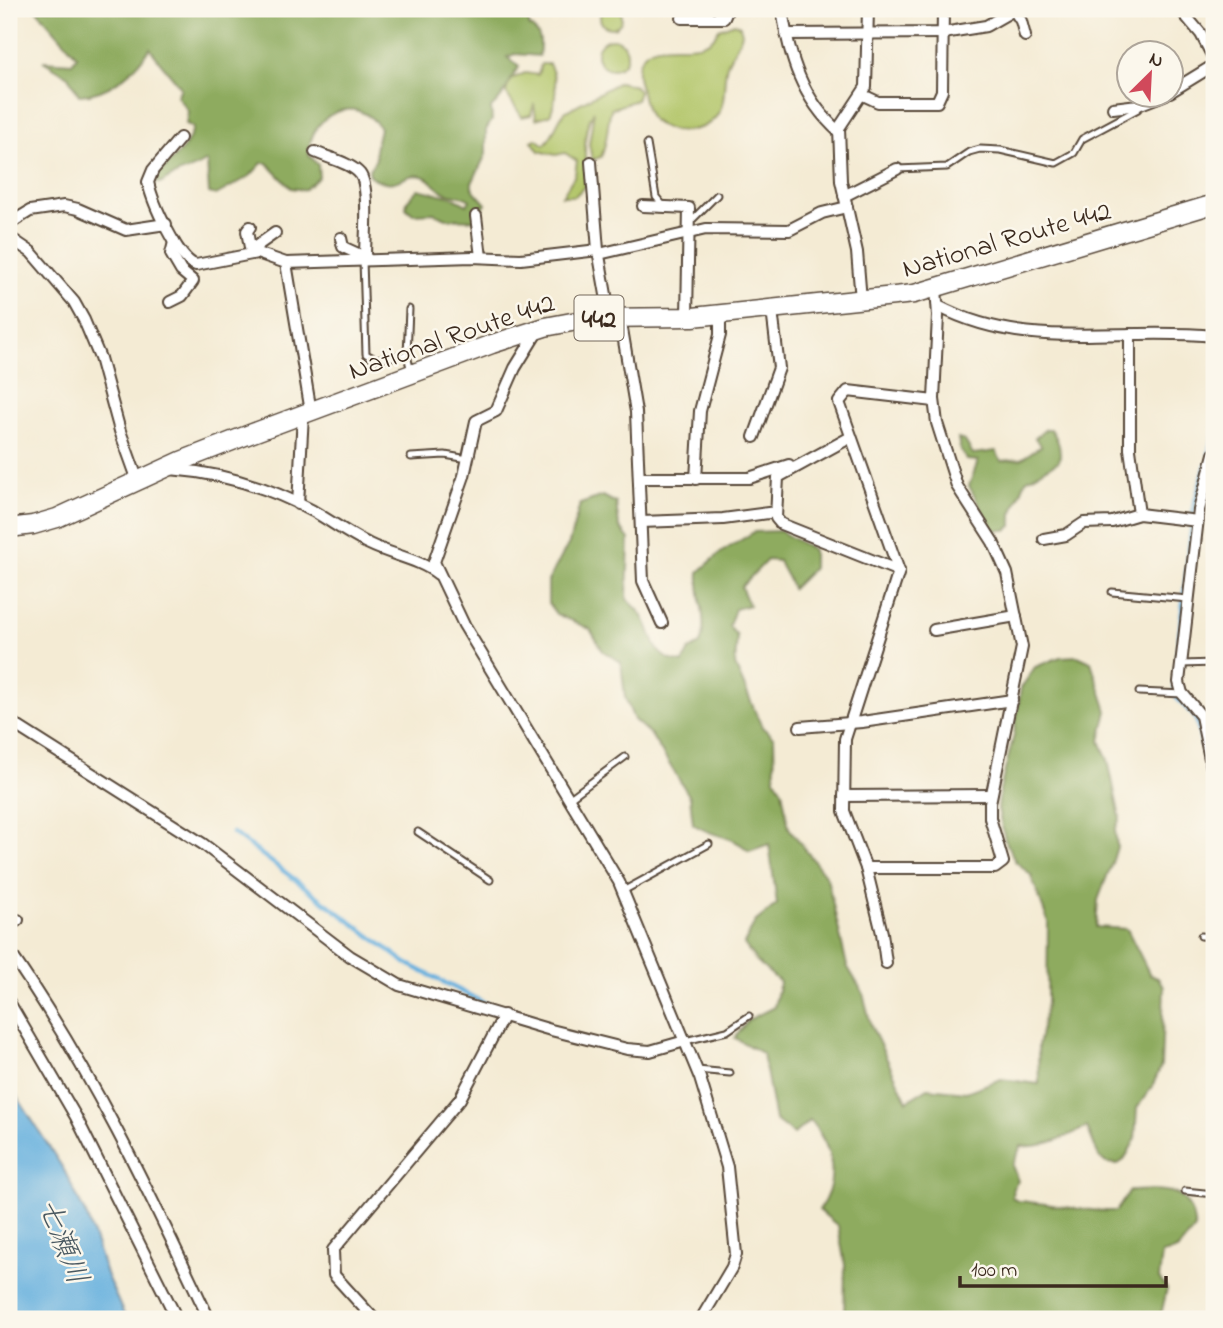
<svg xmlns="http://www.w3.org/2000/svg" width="1223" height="1328" font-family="'Indie Flower','Klee One',sans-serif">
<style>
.green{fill:#b3c66a;stroke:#777844;stroke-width:2}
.forest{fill:#8eab5e;stroke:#646a3e;stroke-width:2}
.water{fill:#66b0de;stroke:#506d7e;stroke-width:2}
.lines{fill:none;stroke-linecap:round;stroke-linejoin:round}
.stream{stroke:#66b0de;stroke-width:4.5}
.service-casing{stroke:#574739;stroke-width:9}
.minor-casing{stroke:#574739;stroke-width:14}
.trunk-casing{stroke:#574739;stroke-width:21}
.service{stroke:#fff;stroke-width:5}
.minor{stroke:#fff;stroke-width:10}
.trunk{stroke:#fff;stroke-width:18}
.labels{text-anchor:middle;stroke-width:5;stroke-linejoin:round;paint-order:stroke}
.shield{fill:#fbf7ec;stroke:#75685c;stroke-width:2}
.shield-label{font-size:26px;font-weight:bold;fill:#3b2a1e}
.street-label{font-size:28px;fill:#3b2a1e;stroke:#fbf7ec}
.water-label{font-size:30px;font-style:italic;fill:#4a5961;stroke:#fbf7ec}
</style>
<rect width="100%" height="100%" fill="#fbf7ec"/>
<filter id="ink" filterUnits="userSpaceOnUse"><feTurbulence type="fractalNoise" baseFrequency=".0143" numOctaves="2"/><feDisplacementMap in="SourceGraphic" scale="14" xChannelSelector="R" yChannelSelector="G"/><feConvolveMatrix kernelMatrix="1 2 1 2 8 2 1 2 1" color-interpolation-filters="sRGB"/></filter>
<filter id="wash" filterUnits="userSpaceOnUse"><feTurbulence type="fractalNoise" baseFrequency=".00686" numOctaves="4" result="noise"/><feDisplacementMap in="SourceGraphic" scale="28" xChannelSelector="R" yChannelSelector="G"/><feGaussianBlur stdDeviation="1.57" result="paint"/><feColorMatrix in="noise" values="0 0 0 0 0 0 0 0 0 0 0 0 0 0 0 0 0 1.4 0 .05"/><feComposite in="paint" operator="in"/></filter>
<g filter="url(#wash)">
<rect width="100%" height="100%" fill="#f4ebd4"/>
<g class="green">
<circle cx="611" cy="17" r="11"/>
<path d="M734,23l6,3 2,7c-2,11 -10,19 -14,29 -7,18 1,40 -13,56 -13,15 -43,17 -59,5 -11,-8 -11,-22 -15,-33 -2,-9 -5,-18 -2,-27 12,-35 65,1 80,-34z"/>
<circle cx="612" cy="54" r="15"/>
<path d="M541,64h8c9,17 8,34 1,51l-14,4 -2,-15 -3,11 -9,2 -16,-24 3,-13 16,-7 13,2z"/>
<path d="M619,82l16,4 4,6 -3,8 -25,9c-4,14 -3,33 -10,48l-9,3 -3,-16 5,-33c-14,22 -7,50 -9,75l-10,10h-13l13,-21 2,-14 -12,-8 -9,2 -17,-4 -7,-10 4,-2 8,6c11,-10 12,-25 22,-34z"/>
</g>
<g class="forest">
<path d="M36,9h165l32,7 1,-7h295v17c13,8 12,16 10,30l-24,-2 -8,3 12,10c-11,14 -13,29 -28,41l1,12 -6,10v24l-14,29v5l14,16 -12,16 -25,-1 -15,-6 -21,1 -7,-6 1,-7 11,-12 34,8 15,8 3,-5c-8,-6 -17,-4 -26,-8 -8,-4 -13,-14 -22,-16 -20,-5 -24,17 -52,0l-1,-6 7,-11 -1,-9 5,-22c-24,-37 -72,-13 -71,27l9,10 1,12 -15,13 -13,-2 -24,-25h-5l-12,13 -34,19 -7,-2 -2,-32c-16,11 -30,10 -45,22h-7c3,-18 32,-26 38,-56l-7,-3 2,-13 -11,-15 4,-8c-10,-14 -22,-25 -31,-40 -15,23 -42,47 -71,47l-11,-19 -25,-15 29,2 5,-7z"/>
<path d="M1046,429h5c7,10 11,21 8,32l-33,19 -14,34v12l-6,4h-13l-24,-44 9,-25 -11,-1 -7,-10 -2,-11 7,2 8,13 23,-3 5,10 20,-2 20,-13 -6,-8z"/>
<path d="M603,496l13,7 3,23 10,13 -2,60c5,5 11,10 15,16 16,24 6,42 41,48l6,-13 11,-6c9,-22 -3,-47 -1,-72l21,-19 34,-21 26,-1 33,19v18l-21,21c-3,-12 -9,-17 -13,-28l-12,-1 -26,27 8,18 -14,4 -6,17 8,10 -2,29 27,62 12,11 1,41 7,11 7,38 38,50 20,88 16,27 8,33 36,75 21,-13 38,4 35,-13 38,5 -1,-38 9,-43 1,-81 -17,-47 -16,-14 -10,-21 -7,-31 2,-19 14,-55 7,-47 14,-21 25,-10 18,-1 13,6 16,49 -7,30 8,19 12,58 -5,12 2,17 -5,16 -14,37 -2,27 31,2 23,46 8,3 6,9 -3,79 -8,19 -16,23 -2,32 -11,20 -6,4 -12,-1 -7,-6 -12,-30c-20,9 -42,21 -66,19l-9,19 6,16 -5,7 -1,9 5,4c34,2 65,11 99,10l14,-20c36,-1 60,-6 65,38l-18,21 -15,4 -3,25 8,10 -7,30h-316l1,-54 -7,-39 -19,-16c21,-30 14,-63 -9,-90l-16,14 -19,-14 -12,-66 -28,-16 13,-18 26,-13 6,-25 -23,-20 -13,-18 11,-22 22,-18 -8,-60 -20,7c-20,-18 -33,-12 -56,-27l-3,-27 -39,-62 -17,-15 -9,-23 -4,-35 -18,-11 -13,-22 -34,-15 -8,-11v-22l21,-38 11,-39z"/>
</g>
<path class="water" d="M9,1084l55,86 23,47 19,57 20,45h-117z"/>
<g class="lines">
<g class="stream">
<path d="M1209,454l5,-17"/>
<path d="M1206,465l-12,40 -20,179 3,14 19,20 18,80"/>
<path d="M233,833l173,130 90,46"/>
</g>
</g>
</g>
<g filter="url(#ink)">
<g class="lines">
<g class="service-casing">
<g id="service">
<path d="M647,144l9,53 6,7"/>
<path d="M897,169l50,-2 22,-15 11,-3 20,1 56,13 18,-10 8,-14 56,-30"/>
<path d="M690,222l27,-27"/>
<path d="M363,260l3,94 9,5 32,-4"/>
<path d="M409,309l-2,46 4,17"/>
<path d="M411,457l34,-2 23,4"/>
<path d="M1112,592l76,7"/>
<path d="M1182,664l32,-1"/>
<path d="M1139,692l44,2"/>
<path d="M1202,717l12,-5"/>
<path d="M570,798l55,-41"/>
<path d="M418,832l72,48"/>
<path d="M623,891l86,-47"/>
<path d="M1201,936l13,1"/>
<path d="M685,1041l42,-10 22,-15"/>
<path d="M697,1070l33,3"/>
<path d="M1185,1191l29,3"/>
</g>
</g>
<g class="minor-casing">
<g id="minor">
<path d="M782,9c7,48 20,90 57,123"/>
<path d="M1180,9l21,25 13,25"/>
<path d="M682,18h42l4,-9"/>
<path d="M786,34l157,-1 43,-7 28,-16 7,11 4,15"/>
<path d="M1170,92l44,-27"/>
<path d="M863,95l15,7h59l5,-11 1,-82"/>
<path d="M1113,108l25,-3 28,-11"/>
<path d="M180,138l-27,32 -5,12c4,19 30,79 48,83l61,-12 29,10 25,149"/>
<path d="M315,152c13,6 36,11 45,22 10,13 5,64 5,82"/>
<path d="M591,162l7,88 12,67"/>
<path d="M844,196l53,-27"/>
<path d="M643,206l46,2 -2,109"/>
<path d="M476,216l5,41"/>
<path d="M9,224l21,-13 34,-5 14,3 48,21 40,-6"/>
<path d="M250,227l-3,4 4,22"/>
<path d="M9,237l22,15 43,50 10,18 16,38 20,73 18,50"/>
<path d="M341,238l2,9 24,11"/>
<path d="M251,250l24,-17"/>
<path d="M599,254l107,-25 83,1 33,-17 25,-6"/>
<path d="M286,263l186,-6 49,2 77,-9"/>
<path d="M861,300l-4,-48 -16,-71 -2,-53 27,-41 2,-78"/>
<path d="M170,302l12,-6 11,-15 -12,-10 -10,-17 3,-12"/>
<path d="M938,306c89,47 181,20 276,30"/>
<path d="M620,317l16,95 7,169 19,42"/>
<path d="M539,329l-24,39 -19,43 -20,10 -12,55 -30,86 30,63 155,257 81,196 27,89 9,87 -4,13 -31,52"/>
<path d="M1130,334v115l9,65"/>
<path d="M934,401l-86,-10 -9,11 60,169 -54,168 -1,72 22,57h129l8,-6 -13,-44v-15l32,-156 -15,-74 -14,-31 -36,-56 -20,-63 -3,-24 4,-83 -2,-28"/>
<path d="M754,437l25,-69 -7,-58"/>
<path d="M851,437l-73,40 -2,41 5,6 118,47"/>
<path d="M1214,454l-15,56 -20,172 3,11 19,23 13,62"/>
<path d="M170,469c51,4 99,18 143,42 19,11 37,24 56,33 22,11 50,15 69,30"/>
<path d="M640,478h109l40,-13"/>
<path d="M696,479l4,-68 20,-76v-20"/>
<path d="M298,504l5,-89"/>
<path d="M641,522l82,-3 53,-7"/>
<path d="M1044,539l22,-4 18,-12 28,-1 27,-8 59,7"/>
<path d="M934,630l82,-14"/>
<path d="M9,721l194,123 147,112 49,29 152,45 76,19 23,2 35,-10"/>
<path d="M800,727l62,-5 150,-22"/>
<path d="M844,796l147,-1"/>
<path d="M866,868l16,65 4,30"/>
<path d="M9,926l9,-6"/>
<path d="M9,951c80,114 141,242 200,368"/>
<path d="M9,1002l67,115 101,202"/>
<path d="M374,1319l-40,-44 -1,-25 127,-151 44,-84"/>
</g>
</g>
<g class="trunk-casing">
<path id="trunk" d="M9,528l24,-3 24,-7 124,-57 69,-27 242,-90 53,-17 48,-9 100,-1 221,-23 300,-90"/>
</g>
<use href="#service" class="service"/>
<use href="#minor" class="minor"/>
<use href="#trunk" class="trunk"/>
</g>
</g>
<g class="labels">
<rect class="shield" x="574.5" y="295.5" width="49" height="45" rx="5"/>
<g class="shield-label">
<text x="599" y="327">442</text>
</g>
<g class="street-label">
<text transform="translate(1006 238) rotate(-16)" y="10">National Route 442</text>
<text transform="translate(451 335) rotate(-19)" y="10">National Route 442</text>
</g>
<g class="water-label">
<text transform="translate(64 1241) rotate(69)" y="10">七瀬川</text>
</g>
</g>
<rect width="1223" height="1328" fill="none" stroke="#fbf7ec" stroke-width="35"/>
<g transform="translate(1150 74) rotate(24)"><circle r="33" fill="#fbf7ec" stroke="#aea59a" stroke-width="2"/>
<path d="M0-5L12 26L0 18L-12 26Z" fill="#d1495b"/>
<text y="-10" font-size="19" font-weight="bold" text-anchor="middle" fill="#3b2a1e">N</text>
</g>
<path d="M960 1276v10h206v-10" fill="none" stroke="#3b2a1e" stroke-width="3.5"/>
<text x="971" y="1276" font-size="21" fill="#3b2a1e" stroke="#fbf7ec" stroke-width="5" paint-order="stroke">100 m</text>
</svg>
